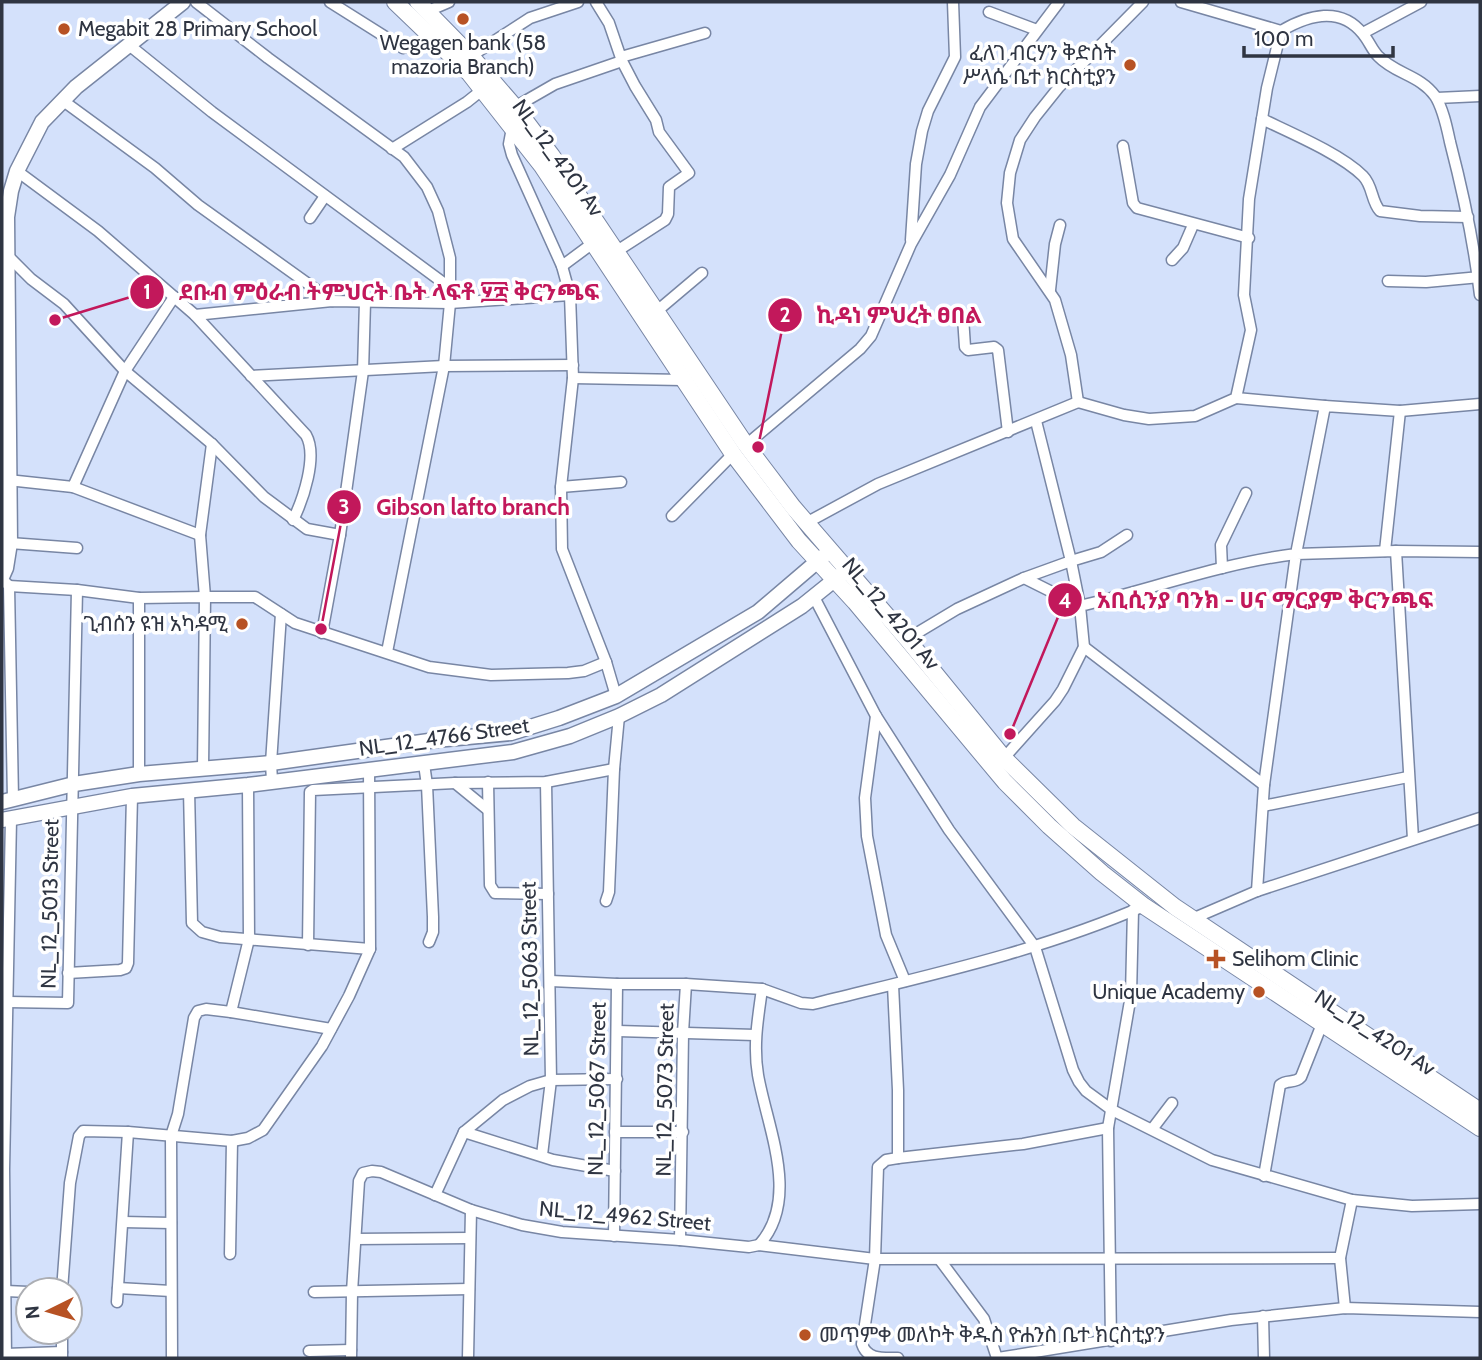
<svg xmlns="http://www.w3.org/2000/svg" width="1482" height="1360" font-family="Cabin,'Noto Sans Ethiopic',sans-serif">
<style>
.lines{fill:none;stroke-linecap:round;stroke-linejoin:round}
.street-casing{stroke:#7886a4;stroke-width:13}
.secondary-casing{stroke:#7886a4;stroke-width:17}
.primary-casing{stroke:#7886a4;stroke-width:18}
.street{stroke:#fff;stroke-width:10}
.secondary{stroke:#fff;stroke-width:14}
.primary{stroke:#fff;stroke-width:16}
.poi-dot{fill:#b75224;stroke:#fff;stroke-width:2.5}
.labels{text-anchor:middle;stroke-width:7;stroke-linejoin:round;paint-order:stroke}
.poi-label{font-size:21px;fill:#2f3542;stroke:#fff;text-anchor:start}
.street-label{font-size:21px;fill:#2f3542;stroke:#fff}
.leader{fill:none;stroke:#c2185b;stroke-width:2.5}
.callout-dot{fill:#c2185b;stroke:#fff;stroke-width:2.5}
.mark-label{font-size:21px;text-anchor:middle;font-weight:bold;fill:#fff}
.callout-label{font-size:23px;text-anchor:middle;font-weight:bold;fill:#c2185b;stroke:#fff;stroke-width:7;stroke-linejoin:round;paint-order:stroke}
</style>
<rect width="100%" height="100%" fill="#d4e1fb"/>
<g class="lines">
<g class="street-casing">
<g id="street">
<path d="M196,2l72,56 136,99 23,30 11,24 12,47v45l-6,63 -57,286"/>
<path d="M330,2l73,46"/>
<path d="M596,2l13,21 13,38 13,25 21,34 3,12 30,41 -20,14 -1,27 -3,6 -48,31"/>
<path d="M1181,2l100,29"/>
<path d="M428,11l21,-9"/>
<path d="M989,12l48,18"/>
<path d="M1363,33l58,-31"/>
<path d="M129,45l83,67 237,175"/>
<path d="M471,56l59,-38 48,-16"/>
<path d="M621,57l84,-24"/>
<path d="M1437,98l43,-2"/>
<path d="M62,100l93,68 43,37 134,96"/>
<path d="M515,107l40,-23 67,-23"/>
<path d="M1262,119c29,14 79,35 101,57 10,10 8,25 17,35l40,5 48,1"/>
<path d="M512,128l-3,16 3,11 50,111 8,29 3,83 -12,109 1,62 44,113 10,34"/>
<path d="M1123,146l10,57 4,5 112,30"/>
<path d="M392,149l75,-47 15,-12"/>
<path d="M17,171l81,60 97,84 111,120c12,21 -3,65 -13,85"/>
<path d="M310,218l15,-22"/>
<path d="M911,240l5,-76 6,-33 6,-20 27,-54 -2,-55"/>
<path d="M8,256l23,23 33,25 61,67 87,73 52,53 43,32 33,6"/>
<path d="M1172,260l11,-12 10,-23"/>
<path d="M562,266l31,-23"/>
<path d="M1388,281l38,1 54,-5"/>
<path d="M1050,290l5,-46 5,-19"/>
<path d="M657,311l45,-38"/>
<path d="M195,315l137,-14 118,2 120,-8"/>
<path d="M963,317l2,30 3,3 26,-3 4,3 10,82"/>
<path d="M251,376l193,-10 129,-1"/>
<path d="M573,378l110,2"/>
<path d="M1236,398l89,8"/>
<path d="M1078,402l-7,-47 -16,-55 -42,-61 -6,-36 3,-30 10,-33 15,-23 24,-30 84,-85"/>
<path d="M212,444l-12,91 5,62h50l40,26 134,44 62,8 77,-2 16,-2 22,-9"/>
<path d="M746,445l114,-96 11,-13 40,-92 39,-69 30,-68 79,-105"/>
<path d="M8,480l65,7 52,-116 49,-74"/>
<path d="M73,487l127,48"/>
<path d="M561,487l60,-5"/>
<path d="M672,516l61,-62"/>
<path d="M806,523l72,-39 200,-82 46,13 25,4 46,-3 41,-18 15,-68 -7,-35 5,-96 18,-111 14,-57c27,-16 60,-25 82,3 6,7 9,16 15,22 17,18 42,19 57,40 8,12 12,32 15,46 13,50 24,101 30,153"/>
<path d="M10,543l67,5"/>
<path d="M1385,551l15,-140"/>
<path d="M1396,551l17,288"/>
<path d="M1222,568l-1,-23 25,-52"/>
<path d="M1024,578l47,-17 -35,-140"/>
<path d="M6,583l3,3 4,213"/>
<path d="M9,586l68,4 62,8 66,-1 -2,172"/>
<path d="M814,597l62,119 -11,82 2,38 19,99 19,46"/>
<path d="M1080,606l-9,-45 30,-9 26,-17"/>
<path d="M322,633l18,-98 23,-164 2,-69"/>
<path d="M907,639l50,-30 67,-31 56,28"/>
<path d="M1084,647l180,138"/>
<path d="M876,716l73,114 86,117 38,123 6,12 7,9 26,19 100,50 140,40 60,6 68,-2"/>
<path d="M1004,758l51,-57 8,-12 21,-42 -4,-41c72,-17 142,-43 216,-52l29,-148 75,5 80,-7"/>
<path d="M424,764l3,21 6,132v15l-4,10"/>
<path d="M139,774v-176"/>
<path d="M272,781l-1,-18 10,-149"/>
<path d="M488,782l2,103 5,8 53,1"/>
<path d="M455,783l33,27"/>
<path d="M248,785l1,154 -18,73 100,17"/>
<path d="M189,790l3,133 10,9 18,5 150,12"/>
<path d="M1263,806l145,-29"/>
<path d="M1257,891l7,-106 32,-231 100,-3 84,1"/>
<path d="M606,901l3,-9 5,-123 5,-53"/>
<path d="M1192,919l65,-28 223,-73"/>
<path d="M308,945l2,-153 3,-2 142,-7 91,-1 68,-13"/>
<path d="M68,973l52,-3 6,-2 2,-5 4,-167"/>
<path d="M551,981l66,3h69l76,5 39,14 12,1c112,-28 225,-52 331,-98"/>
<path d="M893,985l5,105v68l-12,2 -8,7 -3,92 -13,85c5,16 21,14 36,14"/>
<path d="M8,1002l60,1 9,-413"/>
<path d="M618,1031l137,4"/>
<path d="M1153,1128l19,-25"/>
<path d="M464,1132l89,28 62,11"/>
<path d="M615,1132h68"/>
<path d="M542,1155l9,-75 -5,-298"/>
<path d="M898,1158l125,-14 85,-16"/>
<path d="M1264,1176l16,-91c7,-6 15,-1 21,-8l21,-53"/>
<path d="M435,1195l29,-63 39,-32 27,-14 21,-6 66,-1"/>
<path d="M123,1222l48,1"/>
<path d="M614,1236l3,-252"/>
<path d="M356,1239l114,-1"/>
<path d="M680,1240l3,-207 3,-49"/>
<path d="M759,1245c42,-46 8,-118 -1,-170 -5,-30 0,-57 4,-86"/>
<path d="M230,1254l2,-113"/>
<path d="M940,1260l44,59 13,39"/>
<path d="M118,1288l53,3"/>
<path d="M62,1290l8,-107 9,-47 4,-5 45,1 104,9 16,-3 15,-8 59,-84 27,-50 21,-47 -1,-180"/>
<path d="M6,1291l22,1"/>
<path d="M314,1292l155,-3"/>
<path d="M117,1302l11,-170"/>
<path d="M1345,1308l-5,-50 12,-58"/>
<path d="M1263,1316l1,42"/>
<path d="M62,1332v26"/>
<path d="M1111,1341l-3,-213 23,-133 2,-85"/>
<path d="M309,1351l42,-1"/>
<path d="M6,1354l56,-2"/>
<path d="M6,1358l-2,-189 7,-350"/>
<path d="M172,1358l-1,-222 7,-22 16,-96 4,-7 8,-2 25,3"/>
<path d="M351,1358l1,-66 7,-111 4,-8 9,-2 9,1 90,38 51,15 40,7 118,8 69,7 10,-2 116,14 465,-1"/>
<path d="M468,1358l3,-148"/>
<path d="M998,1358l233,-38 114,-12 135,4"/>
</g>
</g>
<g class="secondary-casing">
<g id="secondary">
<path d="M2,577l4,-9 4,-25 -3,-326 4,-26 6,-20 25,-49 34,-35 107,-85"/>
<path d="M2,802l72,-18 65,-10 132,-11 165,-23 75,-7 48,-15 57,-22 142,-84 68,-58"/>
<path d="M2,820l130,-24 116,-11 265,-33 57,-16 49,-20 42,-21 141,-89 41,-33"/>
</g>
</g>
<g class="primary-casing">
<g id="primary">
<path d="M395,2l74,71 73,93 191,288 66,87 56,61 150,180 44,44 53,47 42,33 336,222"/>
<path d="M418,2l53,54 44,51 37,49 194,289 47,62 114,132 97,119 69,68 102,81 305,204"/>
</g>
</g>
<use href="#street" class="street"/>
<use href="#secondary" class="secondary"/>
<use href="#primary" class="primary"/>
</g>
<g class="poi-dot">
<circle cx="463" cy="19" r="7"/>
<circle cx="64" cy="29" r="7"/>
<circle cx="1130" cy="65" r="7"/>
<circle cx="242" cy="624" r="7"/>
<path d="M1212.5 948.5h7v7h7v7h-7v7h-7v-7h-7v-7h7z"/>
<circle cx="1259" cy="992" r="7"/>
<circle cx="805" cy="1335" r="7"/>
</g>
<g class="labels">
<g class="poi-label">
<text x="78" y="36">Megabit 28 Primary School</text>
<text x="463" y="50" text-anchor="middle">Wegagen bank (58<tspan x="463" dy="24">mazoria Branch)</tspan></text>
<text x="1116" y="60" text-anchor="end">ፈለገ ብርሃን ቅድስት<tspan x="1116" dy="24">ሥላሴ ቤተ ክርስቲያን</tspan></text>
<text x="228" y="631" text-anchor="end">ጊብሰን ዩዝ አካዳሚ</text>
<text x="1232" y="966">Selihom Clinic</text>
<text x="1245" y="999" text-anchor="end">Unique Academy</text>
<text x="819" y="1342">መጥምቀ መለኮት ቅዱስ ዮሐንስ ቤተ ክርስቲያን</text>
</g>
<g class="street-label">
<text transform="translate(558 158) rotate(54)" y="7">NL_12_4201 Av</text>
<text transform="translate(891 614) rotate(50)" y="7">NL_12_4201 Av</text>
<text transform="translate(444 737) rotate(-8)" y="7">NL_12_4766 Street</text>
<text transform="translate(50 904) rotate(-89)" y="7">NL_12_5013 Street</text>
<text transform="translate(530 969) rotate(-91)" y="7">NL_12_5063 Street</text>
<text transform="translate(1375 1033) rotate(33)" y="7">NL_12_4201 Av</text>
<text transform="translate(597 1089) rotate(-89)" y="7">NL_12_5067 Street</text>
<text transform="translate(665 1090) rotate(-89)" y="7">NL_12_5073 Street</text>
<text transform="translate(625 1216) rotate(5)" y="7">NL_12_4962 Street</text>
</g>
</g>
<path class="leader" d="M55 320L147 292M758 447L785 315M321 629L344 507M1010 734L1065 600"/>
<g class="callout-dot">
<circle cx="55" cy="320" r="7"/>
<circle cx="758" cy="447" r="7"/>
<circle cx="321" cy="629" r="7"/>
<circle cx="1010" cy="734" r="7"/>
<circle cx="147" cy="292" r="18"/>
<circle cx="785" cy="315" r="18"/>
<circle cx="344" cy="507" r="18"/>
<circle cx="1065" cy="600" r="18"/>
</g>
<g class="mark-label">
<text x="147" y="299">1</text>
<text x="785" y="322">2</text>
<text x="344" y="514">3</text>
<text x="1065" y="608">4</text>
</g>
<g class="callout-label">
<text x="389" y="300">ደቡብ ምዕራብ ትምህርት ቤት ላፍቶ ፶፰ ቅርንጫፍ</text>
<text x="899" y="323">ኪዳነ ምህረት ፀበል</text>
<text x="473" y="515">Gibson lafto branch</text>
<text x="1265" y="608">አቢሲንያ ባንክ - ሀና ማርያም ቅርንጫፍ</text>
</g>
<rect width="1482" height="1360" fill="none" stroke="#2f3542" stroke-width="7"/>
<g transform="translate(49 1311) rotate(265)"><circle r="33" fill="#ffffff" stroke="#acaeb3" stroke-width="2"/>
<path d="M0-5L12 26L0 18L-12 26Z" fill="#b75224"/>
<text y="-10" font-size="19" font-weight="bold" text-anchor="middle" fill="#2f3542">N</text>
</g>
<path d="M1244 46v10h149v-10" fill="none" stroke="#2f3542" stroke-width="3.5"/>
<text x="1254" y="46" font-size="21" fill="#2f3542" stroke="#ffffff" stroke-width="5" paint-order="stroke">100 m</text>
</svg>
